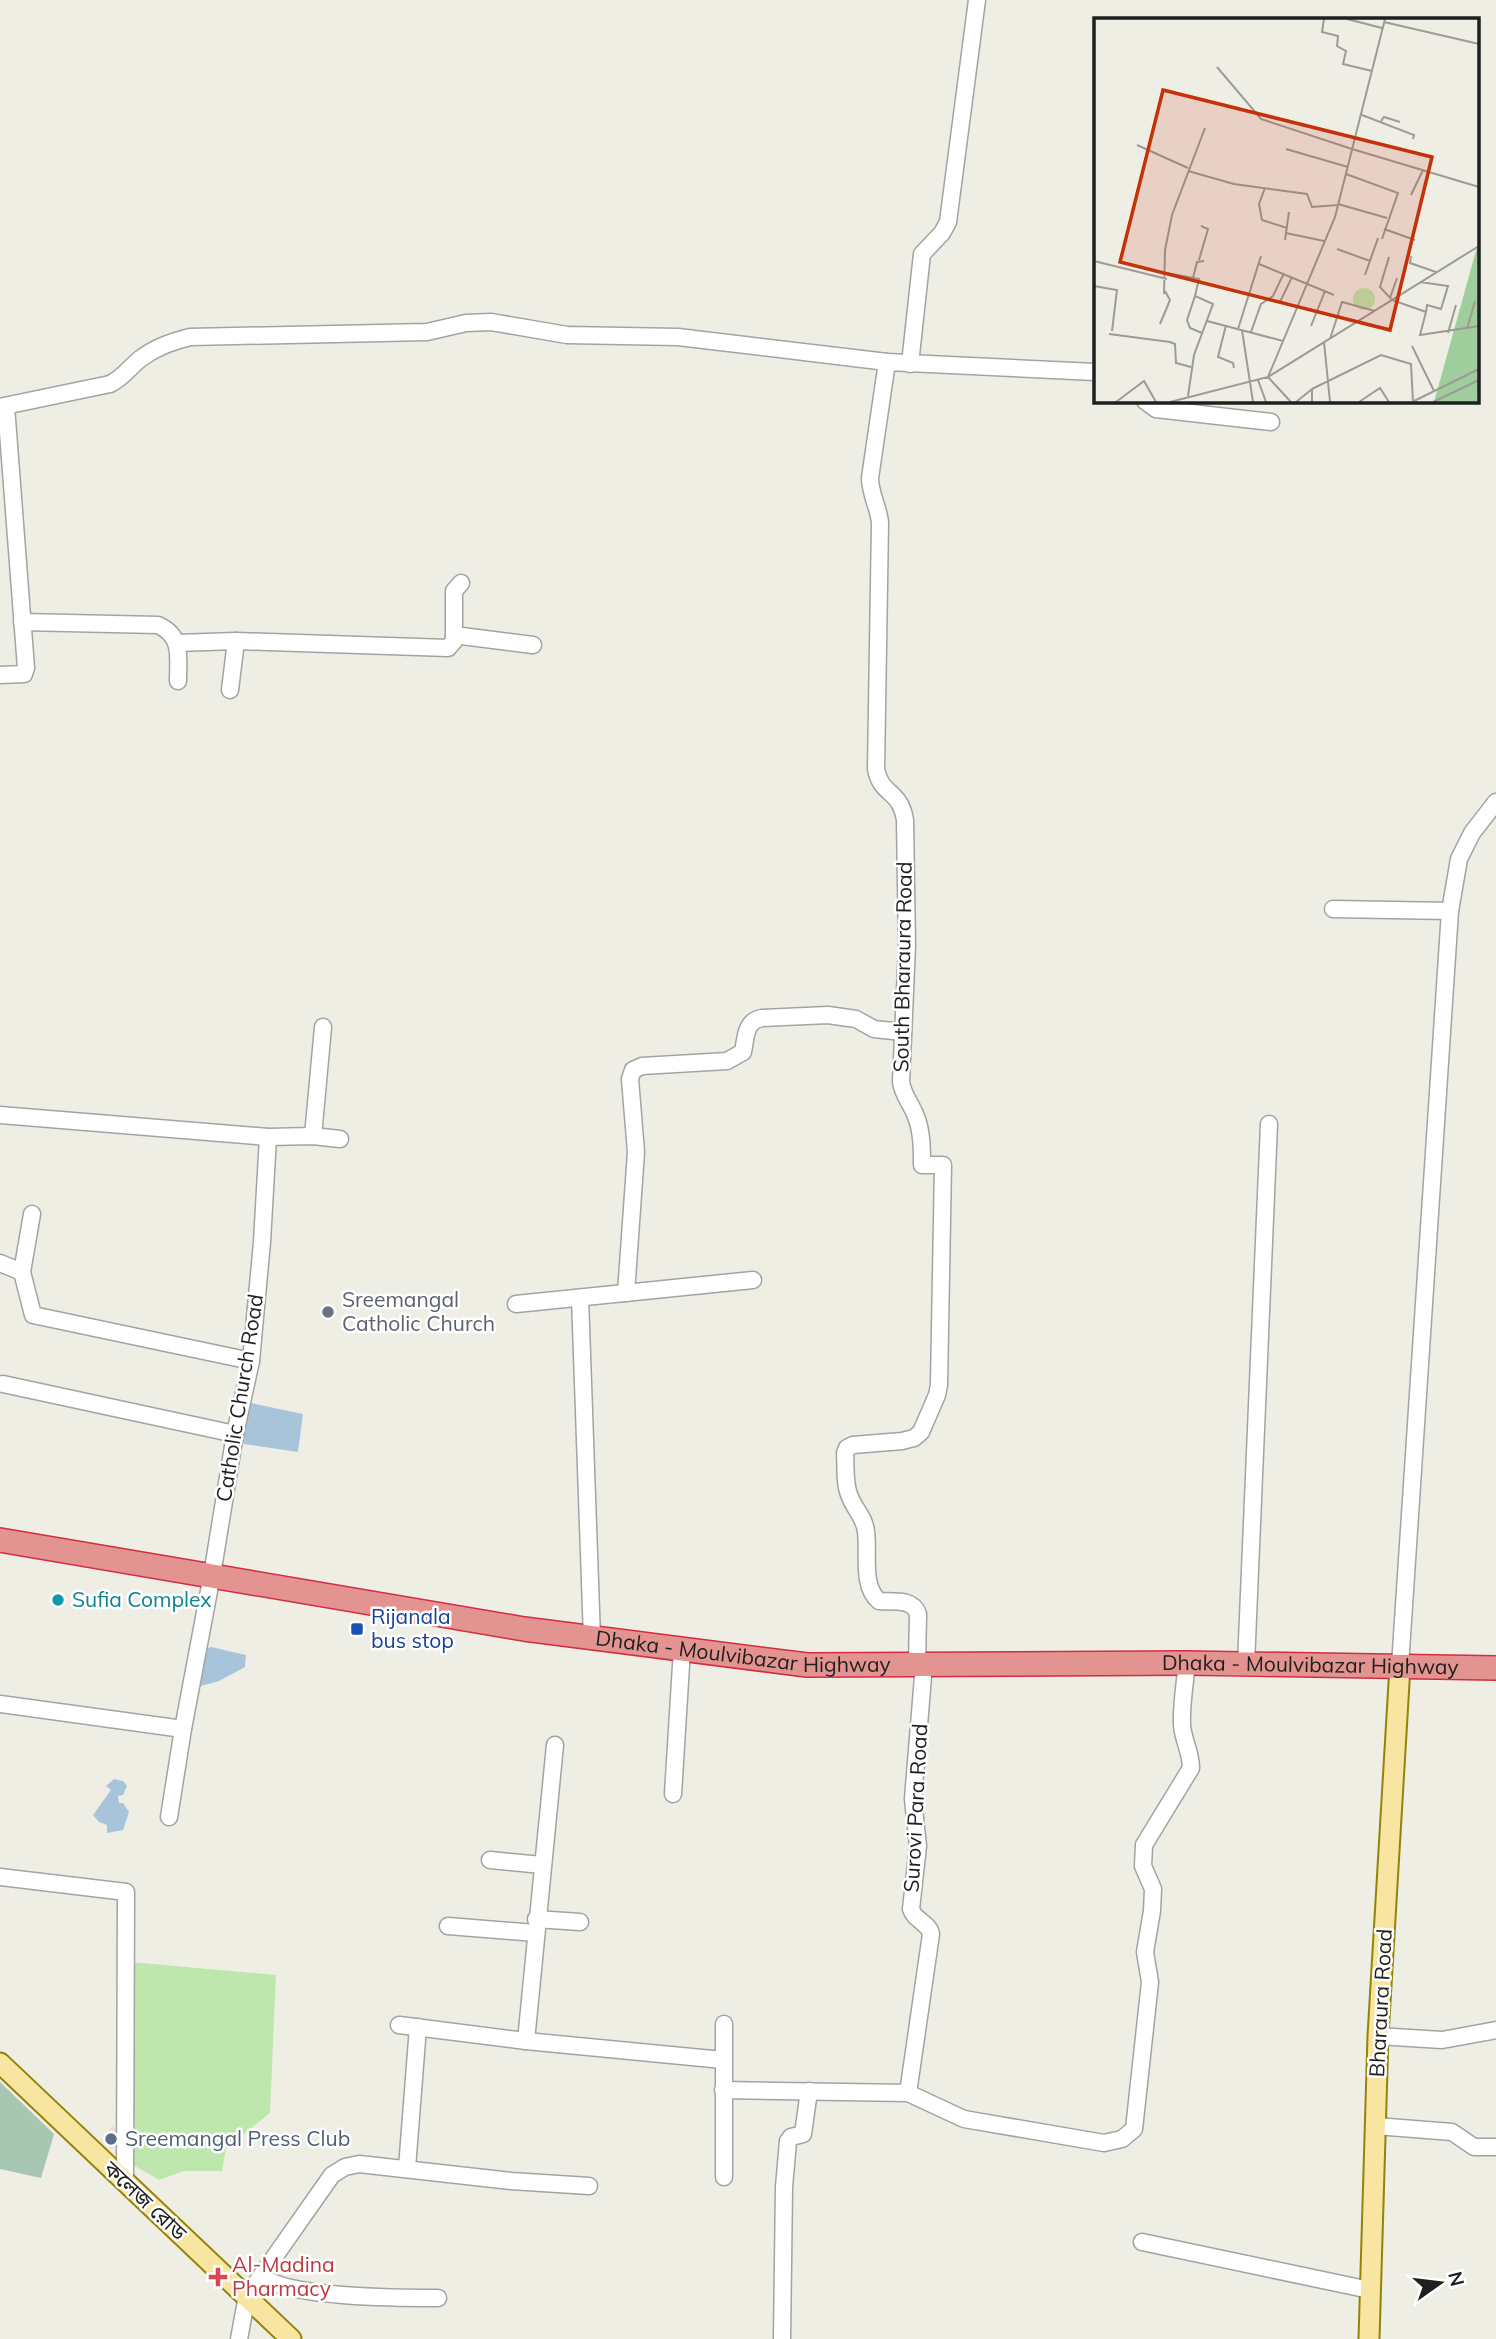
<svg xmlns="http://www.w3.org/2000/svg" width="1496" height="2339" font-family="Mulish,'Noto Sans Bengali',sans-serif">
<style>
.commercial{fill:#efdcd5}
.grass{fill:#bee7ad}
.cemetery{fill:#a7c7b3}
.water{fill:#a8c4db}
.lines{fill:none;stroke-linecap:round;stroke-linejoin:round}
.minor-casing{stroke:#a3a3a3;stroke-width:19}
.major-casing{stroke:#938306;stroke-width:23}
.highway-casing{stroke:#d42c42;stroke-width:26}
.minor{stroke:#fff;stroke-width:16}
.major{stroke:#f8e5a2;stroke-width:19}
.highway{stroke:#e39390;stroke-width:23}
.worship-dot{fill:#6b7280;stroke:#fff;stroke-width:2.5}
.culture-dot{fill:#0f9aa8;stroke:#fff;stroke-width:2.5}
.transit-dot{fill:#1a4fb4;stroke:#fff;stroke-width:2.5}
.service-dot{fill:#5c6f8a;stroke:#fff;stroke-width:2.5}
.health-dot{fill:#e0444e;stroke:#fff;stroke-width:2.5}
.labels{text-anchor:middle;stroke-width:5;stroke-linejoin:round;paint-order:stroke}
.street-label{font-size:21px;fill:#1f1f1f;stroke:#fff}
.worship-label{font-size:21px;fill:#5b616d;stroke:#fff;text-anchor:start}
.culture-label{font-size:21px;fill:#0d838f;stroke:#fff;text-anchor:start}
.transit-label{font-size:21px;fill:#164399;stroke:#fff;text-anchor:start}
.service-label{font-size:21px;fill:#4e5e75;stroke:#fff;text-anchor:start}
.health-label{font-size:21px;fill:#be3a42;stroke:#fff;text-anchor:start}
.inset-road{fill:none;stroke:#9c9b96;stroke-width:2}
.view{fill:#c53108;fill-opacity:0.15;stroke:#c53108;stroke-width:3.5}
.inset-edge{fill:none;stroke:#1f1f1f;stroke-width:3.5}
</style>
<rect width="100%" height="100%" fill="#efeee5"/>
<path class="commercial" d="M113,2125l8,12 -10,13 -11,-9z"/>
<path class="grass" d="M130,1962l146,13 -6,138 -44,35 -4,23h-38l-25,9 -34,-20z"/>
<path class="cemetery" d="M0,2082l54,52 -13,44 -41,-9z"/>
<g class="water">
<path d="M251,1403l52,11 -5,38 -60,-9 5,-30z"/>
<path d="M211,1647l35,8 -1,12 -26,14 -25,7 7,-37z"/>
<path d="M114,1779l9,2 4,5 -4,9 -5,1 1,7h4l6,9 -6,18 -16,3v-8l-8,-3 -6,-7 18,-25 -5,-4z"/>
</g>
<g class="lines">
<g class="minor-casing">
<g id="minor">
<path d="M887,362l-17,116c0,16 9,30 10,45l-4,246c5,27 24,20 29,51l2,126 -6,136c2,13 9,20 14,32 7,16 7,34 7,51h21l-4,220 -2,10 -16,37 -7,6 -12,3 -49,4 -6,3 -2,5c1,14 -1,31 5,44 5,13 15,21 16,35 3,21 -5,54 13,69 14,1 34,-3 39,13l-1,50"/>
<path d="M910,364l12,-110 20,-21 6,-11 29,-222"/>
<path d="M1145,401l11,8 115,13"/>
<path d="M0,407l110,-23c13,-6 19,-16 30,-25 16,-12 31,-17 50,-22l237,-5 39,-9 25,-1 76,13 111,2 209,25 208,10"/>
<path d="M22,622l136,3c25,11 20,32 20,56"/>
<path d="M454,635l79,10"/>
<path d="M177,643l59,-2 212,7 6,-7v-50l7,-8"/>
<path d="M0,675l24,-1 2,-6 -20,-262"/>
<path d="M230,690l6,-49"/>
<path d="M1333,909l117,2"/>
<path d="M0,1115l268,22 45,-1 27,3"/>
<path d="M313,1136l10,-109"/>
<path d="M0,1263l22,9 11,43 218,46"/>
<path d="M22,1272l10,-58"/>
<path d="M626,1293l10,-141 -6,-73 3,-9 9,-4 85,-5 16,-9c3,-15 2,-31 19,-34l66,-3 28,4 18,10 29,3"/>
<path d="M580,1298l12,340"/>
<path d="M516,1304l237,-24"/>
<path d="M3,1384l232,50"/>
<path d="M1246,1664l23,-540"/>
<path d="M1400,1666l50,-755 9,-52 13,-26 24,-31"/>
<path d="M0,1704l183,25"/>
<path d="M673,1794l9,-145"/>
<path d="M169,1817l14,-88 29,-154 23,-141 16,-73 11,-119 6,-105"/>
<path d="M490,1860l52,5"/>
<path d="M0,1877l126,15 -1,290"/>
<path d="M536,1919l44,3"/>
<path d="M448,1926l87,7"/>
<path d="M399,2025l127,16 197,19"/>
<path d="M1378,2036l64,4 54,-10"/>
<path d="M526,2041l29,-296"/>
<path d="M723,2090l185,3 56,26 140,24 18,-4 12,-10 16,-147 -5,-30 7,-41 1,-22 -10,-23 1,-21 47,-77c0,-16 -8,-28 -9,-43 -1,-20 3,-42 5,-62"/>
<path d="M908,2093l23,-159c-2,-11 -17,-14 -20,-25l7,-63 -5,-47 11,-135"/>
<path d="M1376,2126l76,6 22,15h22"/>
<path d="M407,2168l11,-141"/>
<path d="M724,2177v-153"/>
<path d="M1142,2242l228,48"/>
<path d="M261,2276c28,22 139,22 177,22"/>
<path d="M239,2339l8,-43 85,-121 13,-8 14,-3 152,17 78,5"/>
<path d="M782,2339l2,-152 4,-46 3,-4 12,-3 6,-43"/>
</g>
</g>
<g class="major-casing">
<g id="major">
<path d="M0,2063l291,276"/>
<path d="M1369,2339l9,-303 22,-370"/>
</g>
</g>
<g class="highway-casing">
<g id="highway">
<path id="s1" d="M0,1540l524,89 283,36 380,-2 309,5"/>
</g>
</g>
<use href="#minor" class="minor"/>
<use href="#major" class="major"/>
<use href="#highway" class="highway"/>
</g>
<circle class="worship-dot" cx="328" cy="1312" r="7"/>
<circle class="culture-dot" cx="58" cy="1600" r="7"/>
<rect class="transit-dot" x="350" y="1622" width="14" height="14" rx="3.5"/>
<circle class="service-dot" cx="111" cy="2139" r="7"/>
<path class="health-dot" d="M214.5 2266.5h7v7h7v7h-7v7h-7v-7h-7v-7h7z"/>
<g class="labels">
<g class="street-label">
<text transform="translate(903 967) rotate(-89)" y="7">South Bharaura Road</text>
<text transform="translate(240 1398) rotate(-81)" y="7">Catholic Church Road</text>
<text dy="7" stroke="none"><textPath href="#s1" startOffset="752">Dhaka - Moulvibazar Highway</textPath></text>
<text dy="7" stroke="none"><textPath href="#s1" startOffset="1320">Dhaka - Moulvibazar Highway</textPath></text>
<text transform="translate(916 1808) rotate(-87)" y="7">Surovi Para Road</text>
<text transform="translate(1381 2003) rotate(-87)" y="7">Bharaura Road</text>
<text transform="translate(145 2201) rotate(43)" y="7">কলেজ রোড</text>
</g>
<g class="worship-label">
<text x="342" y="1307">Sreemangal<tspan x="342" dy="24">Catholic Church</tspan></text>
</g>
<g class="culture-label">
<text x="72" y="1607">Sufia Complex</text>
</g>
<g class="transit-label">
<text x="371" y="1624">Rijanala<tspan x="371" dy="24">bus stop</tspan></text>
</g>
<g class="service-label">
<text x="125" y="2146">Sreemangal Press Club</text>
</g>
<g class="health-label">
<text x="232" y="2272">Al-Madina<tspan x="232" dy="24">Pharmacy</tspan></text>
</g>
</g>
<g transform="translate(1094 18)">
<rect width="385" height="385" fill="#efeee5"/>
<path d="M259 281a11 11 0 1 1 22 0a11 11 0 1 1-22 0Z" fill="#bee7ad"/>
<path d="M385,222v162h-45z" fill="#a0cd9c"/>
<path class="inset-road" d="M230,1l-2,13 16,4 -1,10 9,5 -3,13 29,7M253,1l35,9M290,4l95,22M123,49l44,52 91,30M268,97l52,20 -1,4M287,103l3,-4 16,5M43,127l51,23M192,131l62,18M258,131l127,38M94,153l46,13 73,10 5,13 26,-2M252,156l52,19 -16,46M171,170l-6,16 3,16 25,8M317,177l12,-25M244,186l49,14M290,211l31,11M192,215l38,8M191,222l4,-28M243,231l33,12M317,238l-1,7 26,9M295,239l-9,30 12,13 34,12 -6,23 59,-9M105,242l9,-31 -7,-3M0,243l73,18M165,246l75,31M73,255l32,6 -4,17 18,8 -19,51 -6,41M271,257l13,-37M99,260l4,-16 7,-1M326,264l28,4 -7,23 -14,-4 -1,7M0,268l23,4 -5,41M70,276l1,-44 7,-35 33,-87M101,278l-8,24 3,8 12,5M296,280l7,-20M186,284l12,-25M113,303l76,20M66,306l10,-24 -5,-9M132,307l-8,32 15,6 1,5M217,308l14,-35M144,311l23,-73M373,311l8,-28M148,312l11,72M157,314l10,-28 12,-8 11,-23M354,315l8,-28M15,316l61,8 5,2 1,19 15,4M236,321l12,-37 33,9M230,324l6,60M318,328l22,45M164,362l8,22M218,371l69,-34 30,9 2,38M22,384l28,-21 12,21M76,384l98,-25 67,-160 50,-198M197,384l-23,-25 211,-131M202,384l16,-13v13M265,384l21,-14 9,14M318,384l67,-33M339,384l46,-22"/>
<path class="view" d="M69,72l269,67 -42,173 -270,-68z"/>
<rect width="385" height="385" class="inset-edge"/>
</g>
<g transform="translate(1440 2283) rotate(76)" stroke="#ffffff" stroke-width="5" paint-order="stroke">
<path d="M0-5L12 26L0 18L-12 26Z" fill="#1f1f1f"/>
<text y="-10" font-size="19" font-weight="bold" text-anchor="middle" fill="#1f1f1f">N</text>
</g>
</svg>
